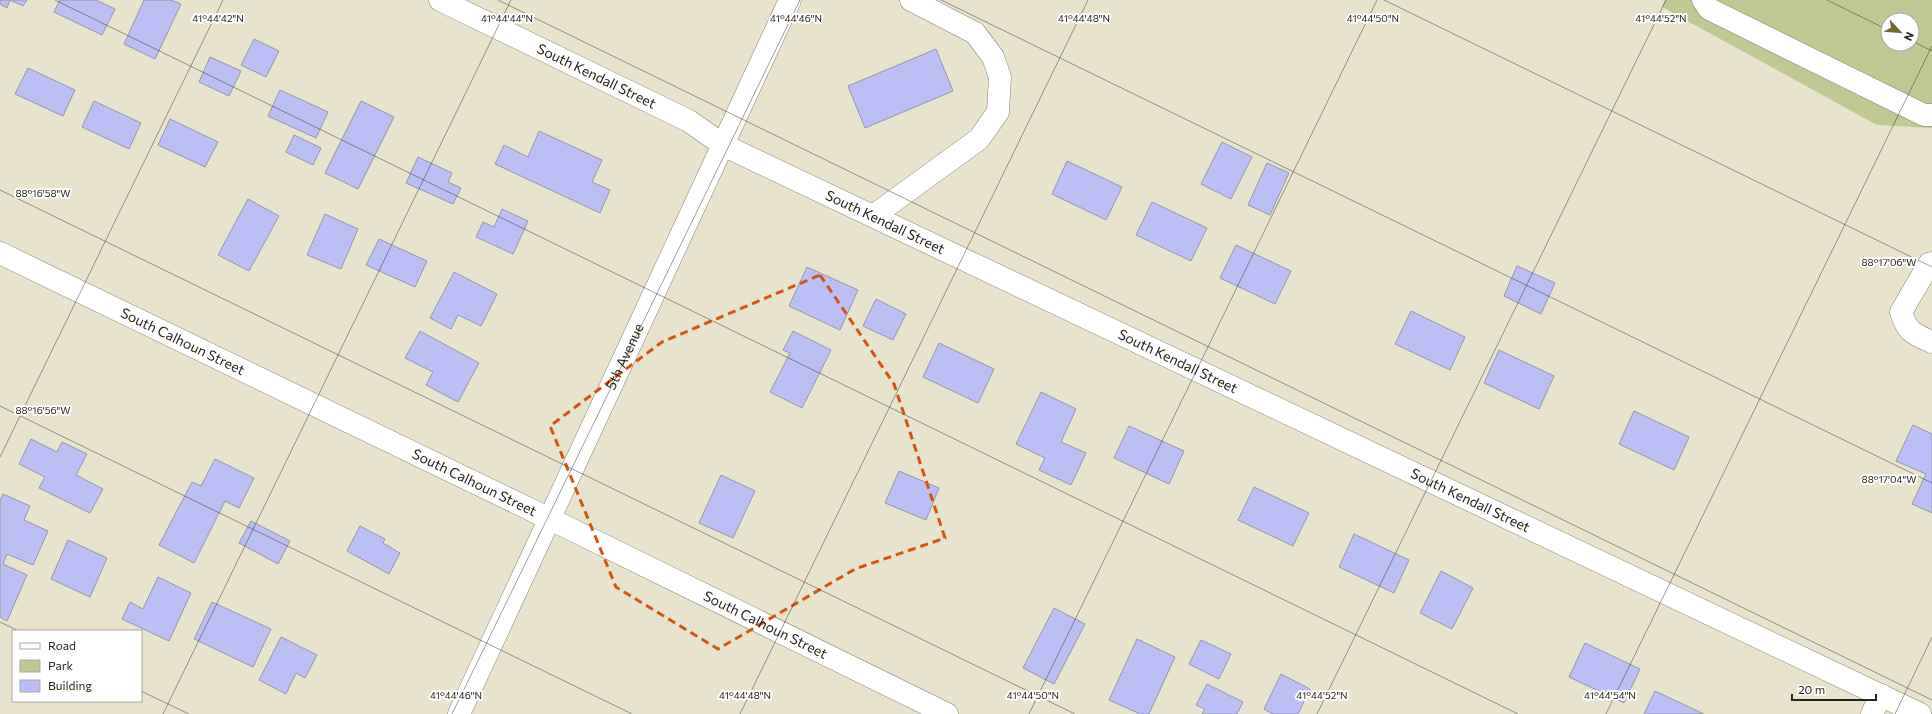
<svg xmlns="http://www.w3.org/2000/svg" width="1932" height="714" font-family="Commissioner,sans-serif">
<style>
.green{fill:#c1c992;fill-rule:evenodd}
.building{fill:#bbbff5;stroke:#9496aa}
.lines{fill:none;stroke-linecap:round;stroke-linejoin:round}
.minor-casing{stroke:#86826e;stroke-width:23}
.minor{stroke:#fff;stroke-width:22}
.marked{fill:none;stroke:#d5540e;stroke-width:3;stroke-dasharray:8 5;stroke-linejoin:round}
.ticks{fill:none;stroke:#26251c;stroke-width:1;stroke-opacity:0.45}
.labels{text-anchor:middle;stroke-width:4;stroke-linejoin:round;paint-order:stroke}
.street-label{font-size:14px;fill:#26251c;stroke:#fff}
.ticks-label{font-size:10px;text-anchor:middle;fill:#26251c;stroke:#fff;stroke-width:4;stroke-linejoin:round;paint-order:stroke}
</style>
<rect width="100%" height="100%" fill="#e8e3cd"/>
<path class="green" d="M1665,0h267v128l-55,-3 -215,-118zM1888,20h24v24h-24z"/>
<g class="building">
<path d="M0,0h10l-3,8 -7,-4z"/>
<path d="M10,0h17l-4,6z"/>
<path d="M60,0h36l19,9 -13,26 -48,-23z"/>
<path d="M144,0h27l10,4 -26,55 -31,-15z"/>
<path d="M254,39l25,12 -13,26 -25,-12z"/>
<path d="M936,49l17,42 -88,37 -17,-42z"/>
<path d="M210,57l31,14 -12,25 -30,-14z"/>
<path d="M28,68l47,22 -12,26 -48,-22z"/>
<path d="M280,90l48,22 -12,26 -48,-22z"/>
<path d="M94,101l47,22 -12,26 -47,-22z"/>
<path d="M361,101l33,16 -36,72 -33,-16z"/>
<path d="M170,119l48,23 -13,25 -47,-22z"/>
<path d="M539,131l63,29 -10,22 18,8 -10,23 -105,-49 9,-19 24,12z"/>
<path d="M294,135l27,13 -8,17 -27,-13z"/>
<path d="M1222,142l30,15 -21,42 -30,-15z"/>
<path d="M418,157l34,16 -4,9 13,6 -8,16 -47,-21z"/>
<path d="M1067,161l55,26 -16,33 -54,-26z"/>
<path d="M1267,163l22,10 -19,42 -22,-10z"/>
<path d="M248,199l31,17 -30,55 -31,-16z"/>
<path d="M1152,202l55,26 -16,33 -55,-26z"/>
<path d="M502,209l26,12 -15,33 -37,-17 7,-15 11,5z"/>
<path d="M325,214l33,15 -17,40 -34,-14z"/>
<path d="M379,239l48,22 -12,26 -49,-22z"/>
<path d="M1236,245l55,26 -16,33 -55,-26z"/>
<path d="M1517,266l38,17 -14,31 -37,-18z"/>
<path d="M807,267l51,23 -18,40 -51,-24z"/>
<path d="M454,272l43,22 -16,32 -23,-11 -7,14 -21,-11z"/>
<path d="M876,299l30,15 -13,26 -30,-14z"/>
<path d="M1411,311l54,26 -15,33 -55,-26z"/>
<path d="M420,331l59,32 -21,39 -32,-17 7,-13 -28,-14z"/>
<path d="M793,331l38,19 -29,58 -32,-16 20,-39 -7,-3z"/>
<path d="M939,343l55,26 -16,34 -55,-26z"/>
<path d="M1499,350l55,26 -15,33 -55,-26z"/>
<path d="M1041,392l35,17 -15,33 25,11 -15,32 -32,-15 6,-12 -29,-14z"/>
<path d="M1634,411l55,26 -15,33 -55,-26z"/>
<path d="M1913,425l19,9v79l-20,-9 14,-30 -30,-13z"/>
<path d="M1129,426l55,25 -15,33 -55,-26z"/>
<path d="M31,439l26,13 5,-10 25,12 -11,21 27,14 -13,24 -51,-25 6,-11 -26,-13z"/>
<path d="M215,459l39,19 -15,30 -14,-7 -31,62 -35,-18 33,-63 9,4z"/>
<path d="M899,471l40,17 -13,32 -41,-17z"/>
<path d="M721,475l34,16 -22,47 -34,-15z"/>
<path d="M1254,487l55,26 -16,33 -55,-26z"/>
<path d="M3,494l27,12 -6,14 24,11 -15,34 -26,-11 -4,10 24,11 -20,46 -7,-4v-116z"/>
<path d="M251,521l39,20 -12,23 -39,-21z"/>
<path d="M360,526l25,13 -2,4 17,10 -11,21 -42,-23z"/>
<path d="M1354,534l55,26 -15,33 -55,-26z"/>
<path d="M68,540l39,18 -17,39 -39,-18z"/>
<path d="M1441,571l32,17 -21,41 -32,-16z"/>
<path d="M158,577l33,16 -22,48 -47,-22 8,-17 13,7z"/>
<path d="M212,602l59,27 -18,38 -59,-28z"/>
<path d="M1054,608l31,16 -31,60 -31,-16z"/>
<path d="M281,637l36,18 -12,23 -9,-5 -10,21 -27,-14z"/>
<path d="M1137,639l38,18 -26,57h-9l-31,-14z"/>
<path d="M1201,640l30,14 -12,25 -30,-15z"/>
<path d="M1585,643l55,26 -16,34 -55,-26z"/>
<path d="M1281,674l29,15 -12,25h-25l-9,-5z"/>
<path d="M1207,684l36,18 -6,12h-35l3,-5 -9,-4z"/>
<path d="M1655,691l49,23h-60z"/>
</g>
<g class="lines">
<g class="minor-casing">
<g id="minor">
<path id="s1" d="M440,0l249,121 34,24 1197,569"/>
<path d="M1703,0l6,9 215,106h8"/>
<path d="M873,216l106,-77 19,-27 2,-35 -7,-20 -18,-24 -64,-33"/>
<path id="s2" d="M0,253l550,266 397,195"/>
<path d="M1932,263l-3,1 -28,48c6,20 12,22 31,30"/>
<path id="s3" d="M459,714l331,-714"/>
<path d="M1872,714l9,-19"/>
</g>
</g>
<use href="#minor" class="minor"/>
</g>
<path class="marked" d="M820,275l74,109 51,154 -90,31 -137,80 -102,-62 -66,-161 112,-84z"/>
<path class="ticks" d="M55,0l1463,714M498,0l1434,700M941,0l991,483M1384,0l548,267M1827,0l61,30M1912,41l20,10M0,190l1075,524M0,406l632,308M0,457l223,-457M0,622l19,9M141,691l48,23M163,714l348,-714M452,714l348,-714M740,714l348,-714M1029,714l348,-714M1317,714l349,-714M1606,714l326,-668M1895,714l37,-77"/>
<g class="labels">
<g class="street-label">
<text dy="5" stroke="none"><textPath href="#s1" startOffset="174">South Kendall Street</textPath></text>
<text dy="5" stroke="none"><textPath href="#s1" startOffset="498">South Kendall Street</textPath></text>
<text dy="5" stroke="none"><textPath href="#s2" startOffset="203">South Calhoun Street</textPath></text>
<text dy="5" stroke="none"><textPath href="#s3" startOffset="394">5th Avenue</textPath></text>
<text dy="5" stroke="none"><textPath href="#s1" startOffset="822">South Kendall Street</textPath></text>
<text dy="5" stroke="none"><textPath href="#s2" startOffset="527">South Calhoun Street</textPath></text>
<text dy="5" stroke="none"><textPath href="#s1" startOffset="1146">South Kendall Street</textPath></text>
<text dy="5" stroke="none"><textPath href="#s2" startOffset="851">South Calhoun Street</textPath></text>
</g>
</g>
<g class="ticks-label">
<text x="1373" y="22">41°44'50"N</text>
<text x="218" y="22">41°44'42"N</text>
<text x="507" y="22">41°44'44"N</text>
<text x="796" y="22">41°44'46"N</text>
<text x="1084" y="22">41°44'48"N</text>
<text x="1661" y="22">41°44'52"N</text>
<text x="43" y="197">88°16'58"W</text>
<text x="1889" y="266">88°17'06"W</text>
<text x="43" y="414">88°16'56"W</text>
<text x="1889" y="483">88°17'04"W</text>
<text x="456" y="699">41°44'46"N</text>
<text x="745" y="699">41°44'48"N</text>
<text x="1033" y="699">41°44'50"N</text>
<text x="1322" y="699">41°44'52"N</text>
<text x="1610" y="699">41°44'54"N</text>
</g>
<rect x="12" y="630" width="130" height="72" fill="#ffffff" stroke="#a8a8a4"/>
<rect x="20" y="643" width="20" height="6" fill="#ffffff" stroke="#a8a8a4"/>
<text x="48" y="650" font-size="12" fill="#26251c">Road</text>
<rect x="20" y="660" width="20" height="12" fill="#c1c992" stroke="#a8a8a4"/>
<text x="48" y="670" font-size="12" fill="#26251c">Park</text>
<rect x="20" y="680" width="20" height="12" fill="#bbbff5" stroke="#a8a8a4"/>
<text x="48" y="690" font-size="12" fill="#26251c">Building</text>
<g transform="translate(1900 32) rotate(116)"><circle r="19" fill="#ffffff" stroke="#a8a8a4"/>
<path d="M0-3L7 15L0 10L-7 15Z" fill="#736734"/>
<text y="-6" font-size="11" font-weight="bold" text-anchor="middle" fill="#26251c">N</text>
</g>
<path d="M1792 694v6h84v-6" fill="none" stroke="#26251c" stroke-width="2"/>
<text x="1798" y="694" font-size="12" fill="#26251c" stroke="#ffffff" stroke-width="3" paint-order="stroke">20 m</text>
</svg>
